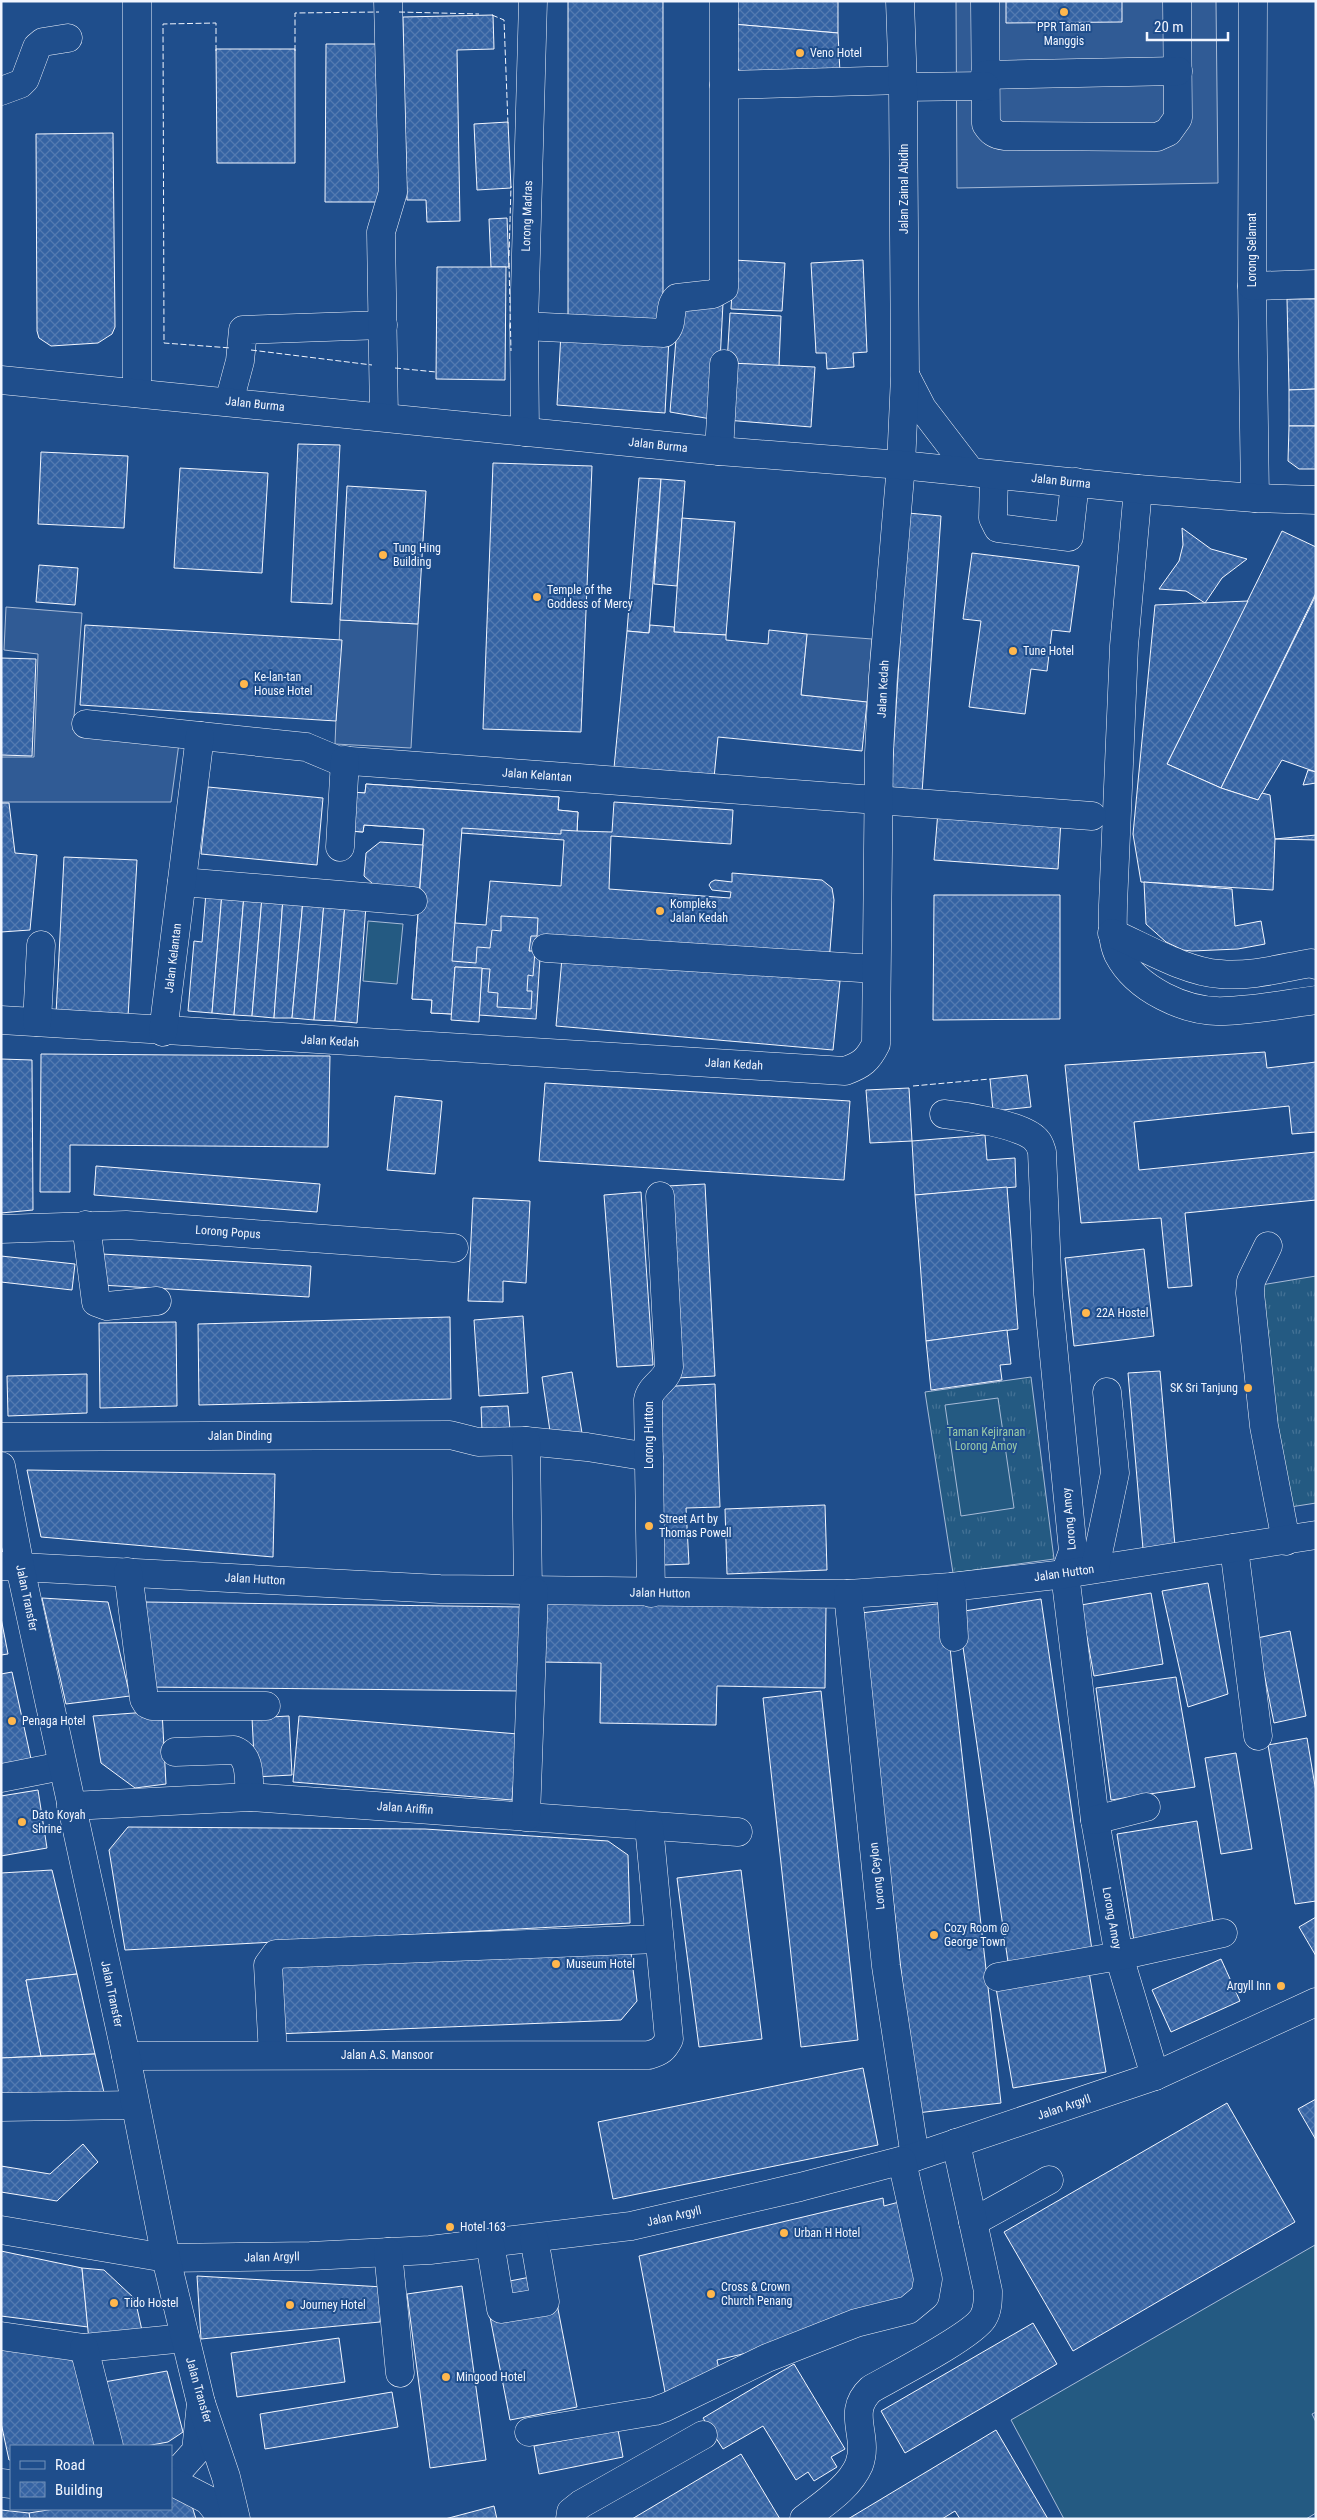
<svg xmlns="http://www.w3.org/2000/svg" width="1317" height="2520" font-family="'Roboto Condensed',sans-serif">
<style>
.grass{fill:url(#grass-tufts);stroke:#a8bbd7}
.garden{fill:#245a82;stroke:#a8bbd7}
.parking{fill:#305b95;stroke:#a8bbd7}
.building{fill:url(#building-cross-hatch);stroke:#f2f6ff;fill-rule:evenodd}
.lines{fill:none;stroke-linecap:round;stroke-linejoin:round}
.minor-casing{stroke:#f2f6ff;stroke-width:29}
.major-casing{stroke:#f2f6ff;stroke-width:29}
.minor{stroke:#1f4e8c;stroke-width:28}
.major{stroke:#1f4e8c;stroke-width:28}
.fence{stroke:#f2f6ff;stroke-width:1;stroke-dasharray:6 2.5;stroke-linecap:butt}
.poi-dot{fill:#ffb74d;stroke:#1f4e8c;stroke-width:2}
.labels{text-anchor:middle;stroke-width:4;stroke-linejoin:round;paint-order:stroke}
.poi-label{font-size:12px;fill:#f2f6ff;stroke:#1f4e8c;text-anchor:start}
.street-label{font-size:12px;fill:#f2f6ff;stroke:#1f4e8c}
.park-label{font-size:12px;fill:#97c8a6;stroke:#1f4e8c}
</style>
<defs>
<pattern id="grass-tufts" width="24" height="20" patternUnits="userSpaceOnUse" patternTransform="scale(1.25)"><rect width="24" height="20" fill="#245a82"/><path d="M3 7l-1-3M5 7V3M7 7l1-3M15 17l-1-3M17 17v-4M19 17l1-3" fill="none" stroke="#447295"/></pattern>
<pattern id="building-cross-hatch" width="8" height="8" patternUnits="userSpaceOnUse" patternTransform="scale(1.25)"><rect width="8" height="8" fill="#3563a3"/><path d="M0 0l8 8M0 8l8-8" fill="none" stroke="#537ab1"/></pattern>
</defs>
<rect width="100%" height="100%" fill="#1f4e8c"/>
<g class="grass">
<path d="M1316,1276v227l-32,5 -35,-221z"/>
<path d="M1031,1377l23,182 -101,14 -28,-181z"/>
</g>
<g class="garden">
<path d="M368,921l35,3 -6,60 -34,-3z"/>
<path d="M998,1398l16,110 -53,8 -16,-111z"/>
<path d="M1315,2245l1,167 -4,2 4,8v91l-10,6h-242l-53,-99z"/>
</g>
<g class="parking">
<path d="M956,1h260l2,182 -261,5z"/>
<path d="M6,607l76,6 -9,117 106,13 -8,59h-170v-45h33l4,-103 -34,-4z"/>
<path d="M340,620l78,4 -7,124 -76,-4z"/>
<path d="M807,634l65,5 -5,63 -66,-7z"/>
</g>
<g class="building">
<path d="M568,1h95v322l-95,-3z"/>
<path d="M732,1h106v32l-106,-9z"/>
<path d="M1006,1h116v21l-116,1z"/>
<path d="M493,15l1,34 -37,1 3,171 -33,1 -1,-22h-19l-4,-183z"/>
<path d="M732,24l106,9 2,40 -96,1 -10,-8z"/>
<path d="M326,44h55v158h-56z"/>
<path d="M216,49h79v114h-78z"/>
<path d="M508,122l3,66 -34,2 -3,-66z"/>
<path d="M113,133l2,194 -3,7 -14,9 -47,3 -12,-8 -2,-7 -1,-197z"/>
<path d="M507,218l2,49h-18l-2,-48z"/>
<path d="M734,260l51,3 -3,48 -51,-2z"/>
<path d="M863,260l4,92 -14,1 1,14 -27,2 -1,-16h-10l-5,-90z"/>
<path d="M437,267h69l-1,113 -69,-1z"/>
<path d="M1287,299h29v90l-27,1z"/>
<path d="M687,302l36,1 -6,117 -47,-8 7,-85z"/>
<path d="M730,313l51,3 -2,50 -52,-3z"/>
<path d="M561,333l108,5 -4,75 -108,-8z"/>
<path d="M730,363l85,4 -4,60 -85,-7z"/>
<path d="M1316,389v37h-27v-36z"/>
<path d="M1289,426h27v43h-17l-11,-8z"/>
<path d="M298,444l42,1 -8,159 -41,-2z"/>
<path d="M41,452l87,4 -4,72 -86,-4z"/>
<path d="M493,463l99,3 -11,266 -98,-3z"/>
<path d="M180,468l88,5 -6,100 -88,-5z"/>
<path d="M639,478l22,1 -12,154 -22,-2z"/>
<path d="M661,479l24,2 -8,105 -23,-2z"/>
<path d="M347,486l79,5 -8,133 -78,-4z"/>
<path d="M908,513l33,3 -19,277 -31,-3z"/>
<path d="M682,518l53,4 -9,113 -52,-3z"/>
<path d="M1182,528l29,21 36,10 -25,19 -17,25 -19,-12 -27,-2 20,-28 4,-16z"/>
<path d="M1282,531l34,16v46l-95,195 -54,-24z"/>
<path d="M972,553l107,13 -9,66 -18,-2 -5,41 -16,-2 -6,45 -56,-7 12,-86 -18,-2z"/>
<path d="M39,565l39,3 -3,37 -39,-3z"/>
<path d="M1316,595v177l-34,-12 -24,40 -37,-12z"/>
<path d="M1248,601l-81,163 54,24 37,12 4,-7 8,2 5,44 -2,51 -132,-8 -8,-48 22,-229z"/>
<path d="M85,625l257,15 -6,81 -256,-16z"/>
<path d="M650,625l24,2v5l52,3v5l42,4 1,-14 38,4 -6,61 66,7 -5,49 -144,-14 -4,41 -100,-10 13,-137 22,2z"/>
<path d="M1,658l35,1 -4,97 -31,-1z"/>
<path d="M1308,770l8,2v11l-13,2z"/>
<path d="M366,784l193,13 -1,13 20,2 -1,19 35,1 2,-30 119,8 -2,34 -120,-8 -2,53 121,9 1,-6 -19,-2 -3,-5 2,-3 4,-2 17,2v-9l90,7 10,8 2,12 -5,63 -288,-20 -5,76 -57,-4 3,-47 -27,-1 -3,47 -21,-1 1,-13 -20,-1 12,-170 -60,-4 -1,7 -14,-1 3,-39 13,1zM461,833l103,7 -3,46 -71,-5 -4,44 -31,-2z"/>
<path d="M366,784l193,13 -1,13 20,2 -1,19 -16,-1v4l-99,-6 -10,133 24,2 1,-16 13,1 2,-18 9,1v-15l37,2 -1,18h-6l-2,15h6l-2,25 -5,-1 -1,16h5l-1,18 -34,-2 1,-14 -10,-1 2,-23 -35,-2 -3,47 -21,-1 1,-13 -20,-1 12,-170 -60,-4 -1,7 -14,-1 3,-39 13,1z"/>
<path d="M208,787l115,11 -6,67 -116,-11z"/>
<path d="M1,803h8l6,50 22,2 -7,75 -29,2z"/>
<path d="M938,811l123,9 -3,49 -124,-9z"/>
<path d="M1316,835v5l-41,-1z"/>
<path d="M380,842l43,3 -4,50 -37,-3 -18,-16 2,-23z"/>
<path d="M64,857l73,3 -9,157 -72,-3z"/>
<path d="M1144,882l88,7 3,37 26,-5 4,23 -27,5 -46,2 -9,-1 -17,-8 -20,-18z"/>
<path d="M206,892l16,1 -10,120 -24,-2 6,-70 8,1z"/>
<path d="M222,893l22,2 -10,120 -22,-2z"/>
<path d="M244,895l18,2 -10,119 -18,-1z"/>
<path d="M934,895h126v124l-127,1z"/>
<path d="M262,897l21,1 -9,120 -22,-2z"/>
<path d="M283,898l20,2 -11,118h-18z"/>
<path d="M303,900l21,2 -10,118 -22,-2z"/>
<path d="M324,902l21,2 -10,117 -21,-1z"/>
<path d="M345,904l21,2 -9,117 -22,-2z"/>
<path d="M562,958l278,23 -7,69 -277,-24z"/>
<path d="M455,967l27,1 -3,54 -28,-2z"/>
<path d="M1265,1052l2,16 49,-6v70l-24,2 -3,-28 -155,16 5,48 177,-18v48l-131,13 7,73 -24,2 -7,-70 -80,5 -16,-158z"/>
<path d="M41,1054l289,2 -2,91 -258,-2v47h-30z"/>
<path d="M1,1059l31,1 1,150 -32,3z"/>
<path d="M1027,1075l4,32 -38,4 -3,-32z"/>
<path d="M545,1083l305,18 -6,79 -305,-19z"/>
<path d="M909,1088l3,53 -42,2 -4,-53z"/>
<path d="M395,1096l47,5 -7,73 -48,-4z"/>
<path d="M985,1135l2,25 28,-2 1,29 -101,8 -3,-54z"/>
<path d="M96,1166l224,18 -3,28 -223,-17z"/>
<path d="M705,1184l10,192 -38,2 -10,-192z"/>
<path d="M1007,1187l11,142 -92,12 -11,-146z"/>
<path d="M641,1192l12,173 -36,2 -13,-172z"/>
<path d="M473,1198l57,3 -4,82 -23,-2v21l-35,-1z"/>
<path d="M1144,1249l10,87 -80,10 -9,-88z"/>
<path d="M102,1254l209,12 -2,31 -209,-12z"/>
<path d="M1,1256l74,8 -3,26 -71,-8z"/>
<path d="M523,1316l5,77 -49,3 -5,-76z"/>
<path d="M450,1317l1,82 -252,6 -1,-81z"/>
<path d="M176,1322l1,84 -77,2 -1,-85z"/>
<path d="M1007,1330l4,34 -11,1 2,15 -71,10 -5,-49z"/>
<path d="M1160,1371l15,175 -32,3 -15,-176z"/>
<path d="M572,1372l10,61 -31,5 -9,-61z"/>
<path d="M87,1374v39l-79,3 -1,-40z"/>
<path d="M715,1384l5,123 -34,1 3,56 -25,1 -7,-178z"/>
<path d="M508,1406l2,24 -28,1 -1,-24z"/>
<path d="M27,1470l248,4 -2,83 -232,-20z"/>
<path d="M825,1505l2,65 -100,4 -2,-65z"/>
<path d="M1208,1583l20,111 -40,13 -26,-116z"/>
<path d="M1151,1593l12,71 -69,12 -13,-71z"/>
<path d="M42,1598l66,4 22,94 -64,8z"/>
<path d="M1041,1599l52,358 -84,12 -51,-357z"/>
<path d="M145,1602l378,5 -2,84 -377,-4z"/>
<path d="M542,1603l284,4 -1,81 -108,-2 -1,39 -116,-2 1,-60 -60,-1z"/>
<path d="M945,1603l56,500 -84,10 -56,-500z"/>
<path d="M1,1618l7,36 -7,1z"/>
<path d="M1290,1631l16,85 -32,7 -17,-85z"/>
<path d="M12,1672l21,96 -32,6v-100z"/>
<path d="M1176,1677l19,110 -84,13 -15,-112z"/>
<path d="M821,1691l37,349 -57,7 -38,-349z"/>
<path d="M162,1711l4,73 -31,4 -34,-25 -8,-47z"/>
<path d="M289,1716l3,59 -37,2 -3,-59z"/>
<path d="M299,1716l219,18 -6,66 -219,-18z"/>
<path d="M1307,1738l9,54v109l-21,3 -27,-159z"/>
<path d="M1236,1753l16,96 -31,5 -16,-96z"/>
<path d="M38,1790l9,58 -46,8v-60z"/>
<path d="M1197,1821l17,107 -80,13 -17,-107z"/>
<path d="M128,1827l297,2 183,12 20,14 2,68 -505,27 -16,-100z"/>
<path d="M52,1870l25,104 -51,6 15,76 -40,2v-185z"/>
<path d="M741,1870l21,169 -63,8 -22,-169z"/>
<path d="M1316,1917v39l-17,-29z"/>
<path d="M630,1945l7,56 -16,19 -346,14 -2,-74z"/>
<path d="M1221,1959l19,42 -69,31 -19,-42z"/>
<path d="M1089,1972l17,100 -93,16 -17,-100z"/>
<path d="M77,1974l18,80 -54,2 -15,-76z"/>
<path d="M95,2054l11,47 -105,1v-44z"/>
<path d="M863,2068l15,77 -265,54 -15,-77z"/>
<path d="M1316,2099v41l-18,-31z"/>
<path d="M1227,2103l68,119 -222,129 -69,-119z"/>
<path d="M83,2144l15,18 -41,39 -56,-9v-26l49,8z"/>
<path d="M883,2198l1,8 15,-4 18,77 -10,19 -160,55 -30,7 2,10 -53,27 -27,-141z"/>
<path d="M1,2251l81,17 6,59 -87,-11z"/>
<path d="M82,2268l22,2 31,29 8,36 -54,6z"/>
<path d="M551,2273l26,134 -67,13 -26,-134z"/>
<path d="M197,2276l186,11 -3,35 -179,17z"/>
<path d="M462,2286l24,174 -56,8 -23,-174z"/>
<path d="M1033,2323l24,41 -152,89 -24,-42z"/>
<path d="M339,2338l6,44 -108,15 -6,-44z"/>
<path d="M1,2345l66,10 15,16 15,75h-86v14h-2l-8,-37z"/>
<path d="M794,2364l51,85 -14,8 6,10 -23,14 -6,-9 -12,8 -33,-54 -40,23 -20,-31z"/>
<path d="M167,2371l16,61 -15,10 -22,4h-34l-8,-64z"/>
<path d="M392,2392l6,35 -133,22 -5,-35z"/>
<path d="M618,2430l5,27 -84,17 -5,-28z"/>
<path d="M996,2430l52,89h-88l-5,-8 -13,8h-94z"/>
<path d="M741,2454l39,65h-148z"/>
<path d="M171,2496l21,10 4,13h-166l-1,-6 25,-4h117z"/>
<path d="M494,2506l3,13h-52z"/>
<path d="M1,2510l28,3 1,6h-29z"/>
</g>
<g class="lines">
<g class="minor-casing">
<g id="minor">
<path d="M137,1v392"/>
<path d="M985,1l1,123c5,8 9,11 19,12l152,1 11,-5 10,-14 -1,-117"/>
<path d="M1253,1l-1,285 3,212"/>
<path d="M985,75l193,-4"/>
<path d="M724,85l179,-5"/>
<path d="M903,87l82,-1"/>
<path d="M1,91l19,-7 5,-5 12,-32 6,-5 25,-4"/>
<path d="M1252,286l64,-2"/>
<path d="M524,326l140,7c11,-9 3,-25 13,-35l36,-4 11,-6v-287"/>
<path d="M906,377l16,31 49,64"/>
<path d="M229,402l11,-41 3,-31 140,-5"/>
<path d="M384,417l-3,-185 12,-40 -5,-191"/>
<path d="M525,432l-1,-106 9,-325"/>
<path d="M719,451l5,-87"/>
<path d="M994,475l-1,43 5,10 71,9 6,-55"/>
<path d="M1138,489l-14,157 -11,259c0,16 -2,34 5,49 18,35 68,59 107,57 30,-1 61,-7 91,-11"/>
<path d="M86,724l220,23 31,13 755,56"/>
<path d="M340,847l5,-87"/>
<path d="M182,882l231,19"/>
<path d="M1112,933c32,14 74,39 108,41 30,3 62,-6 91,-11l5,2"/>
<path d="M546,948l330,21"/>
<path d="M1,1020l844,51c17,-6 23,-11 31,-27l3,-291 4,-76 18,-212 4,-89 -2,-289 -3,-86"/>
<path d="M37,1022l4,-77"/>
<path d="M163,1032l37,-296"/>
<path d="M944,1114c20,2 82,11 93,27 3,3 4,8 5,11l6,142 25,257 -8,23 30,246 24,136 36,120"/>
<path d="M86,1225l10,77 11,4 50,-5"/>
<path d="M1,1229l125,-4 328,23"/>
<path d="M1268,1246l-17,35 -1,12 14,133 22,115"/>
<path d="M1,1437l449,-2 28,7 48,-1 61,6 62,10"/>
<path d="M526,1441l2,150"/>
<path d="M1234,1548l24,188"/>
<path d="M1,1566l439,23 408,5 103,-7 114,-13 251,-39"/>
<path d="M1095,1568l20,-95 -8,-81"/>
<path d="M128,1572l16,127 3,5 5,2h114"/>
<path d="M951,1587l3,50"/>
<path d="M651,1593l-3,-193c2,-14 19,-19 21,-33l-9,-171"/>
<path d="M848,1594l38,372 29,191"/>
<path d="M175,1752l59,-2c18,6 14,30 16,47"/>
<path d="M1,1778l61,-12"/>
<path d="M71,1806l179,-9 488,35"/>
<path d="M526,1817l8,-226"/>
<path d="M1095,1820l51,-13"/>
<path d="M998,1977l121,-21 104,-23"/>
<path d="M273,2055l-5,-90 8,-11 381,-15"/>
<path d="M126,2056l523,-1c11,-3 15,-6 20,-16l-20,-213"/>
<path d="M1,2107l134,-2"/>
<path d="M973,2222l76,-42"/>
<path d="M1,2230l165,28 144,-2 120,-6 201,-24 169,-39 115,-30 240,-81 161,-74"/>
<path d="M490,2243l11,66 44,-7 -11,-64"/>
<path d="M388,2252l12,121"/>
<path d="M1,2336l83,12 101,-10"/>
<path d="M84,2348l25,98"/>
<path d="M529,2432l126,-21 11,-4 101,-49 89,-35 52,-13 17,-14 3,-17 -26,-118"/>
<path d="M171,2470l9,-1 16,-18 5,-48"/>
<path d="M171,2481l37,19 15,19"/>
<path d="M1,2483l10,1"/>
<path d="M570,2519l1,-7 10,-8 122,-69"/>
<path d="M804,2519c19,-15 45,-31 55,-54 11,-30 -14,-52 12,-76 23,-13 101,-53 112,-71 5,-8 5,-18 5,-27l-32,-148"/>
</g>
</g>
<g class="major-casing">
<g id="major">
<path d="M1,380l718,71 182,14 237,24 117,9 61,2"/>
<path d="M1,1466l19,101 106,489 40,202 35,145 25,74 10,42"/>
</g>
</g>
<use href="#minor" class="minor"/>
<use href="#major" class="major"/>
<g class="fence">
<path d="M399,12l80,2"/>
<path d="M492,15l12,5 4,104"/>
<path d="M216,51v-28l-53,1 1,319 67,5"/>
<path d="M295,51v-38l84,-1"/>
<path d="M509,256l2,-70"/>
<path d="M509,263l2,88"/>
<path d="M251,350l121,15"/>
<path d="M395,368l41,4"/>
<path d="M913,1086l77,-7"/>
</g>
</g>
<g class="poi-dot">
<circle cx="1064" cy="12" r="5"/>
<circle cx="800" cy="53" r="5"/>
<circle cx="383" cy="555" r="5"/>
<circle cx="537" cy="597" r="5"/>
<circle cx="1013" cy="651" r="5"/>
<circle cx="244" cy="684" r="5"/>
<circle cx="660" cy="911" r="5"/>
<circle cx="1086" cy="1313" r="5"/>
<circle cx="1248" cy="1388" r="5"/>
<circle cx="649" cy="1526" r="5"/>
<circle cx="12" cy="1721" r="5"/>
<circle cx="22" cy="1822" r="5"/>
<circle cx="934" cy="1935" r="5"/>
<circle cx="556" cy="1964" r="5"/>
<circle cx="1281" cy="1986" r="5"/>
<circle cx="450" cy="2227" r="5"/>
<circle cx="784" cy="2233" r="5"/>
<circle cx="711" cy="2294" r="5"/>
<circle cx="114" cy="2303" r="5"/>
<circle cx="290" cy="2305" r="5"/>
<circle cx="446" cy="2377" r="5"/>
</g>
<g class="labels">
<g class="poi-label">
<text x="1064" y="31" text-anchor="middle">PPR Taman<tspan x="1064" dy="14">Manggis</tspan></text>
<text x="810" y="57">Veno Hotel</text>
<text x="393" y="552">Tung Hing<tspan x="393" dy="14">Building</tspan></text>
<text x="547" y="594">Temple of the<tspan x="547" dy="14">Goddess of Mercy</tspan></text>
<text x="1023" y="655">Tune Hotel</text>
<text x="254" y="681">Ke-lan-tan<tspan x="254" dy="14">House Hotel</tspan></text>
<text x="670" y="908">Kompleks<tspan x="670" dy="14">Jalan Kedah</tspan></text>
<text x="1096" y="1317">22A Hostel</text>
<text x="1238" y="1392" text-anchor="end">SK Sri Tanjung</text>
<text x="659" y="1523">Street Art by<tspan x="659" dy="14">Thomas Powell</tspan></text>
<text x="22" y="1725">Penaga Hotel</text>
<text x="32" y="1819">Dato Koyah<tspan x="32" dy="14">Shrine</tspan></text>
<text x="944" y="1932">Cozy Room @<tspan x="944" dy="14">George Town</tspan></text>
<text x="566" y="1968">Museum Hotel</text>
<text x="1271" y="1990" text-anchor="end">Argyll Inn</text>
<text x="460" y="2231">Hotel 163</text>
<text x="794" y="2237">Urban H Hotel</text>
<text x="721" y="2291">Cross &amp; Crown<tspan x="721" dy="14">Church Penang</tspan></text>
<text x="124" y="2307">Tido Hostel</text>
<text x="300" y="2309">Journey Hotel</text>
<text x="456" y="2381">Mingood Hotel</text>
</g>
<g class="street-label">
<text transform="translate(904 189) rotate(-90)" y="4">Jalan Zainal Abidin</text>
<text transform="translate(527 216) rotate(-88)" y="4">Lorong Madras</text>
<text transform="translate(1252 250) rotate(-90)" y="4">Lorong Selamat</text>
<text transform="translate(255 404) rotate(6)" y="4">Jalan Burma</text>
<text transform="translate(658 445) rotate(6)" y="4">Jalan Burma</text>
<text transform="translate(1061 481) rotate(6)" y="4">Jalan Burma</text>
<text transform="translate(883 689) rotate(-87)" y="4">Jalan Kedah</text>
<text transform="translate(537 775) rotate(4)" y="4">Jalan Kelantan</text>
<text transform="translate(173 958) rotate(-83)" y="4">Jalan Kelantan</text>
<text transform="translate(330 1041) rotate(3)" y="4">Jalan Kedah</text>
<text transform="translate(734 1064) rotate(3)" y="4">Jalan Kedah</text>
<text transform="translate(228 1232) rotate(4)" y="4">Lorong Popus</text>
<text transform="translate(649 1435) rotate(-90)" y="4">Lorong Hutton</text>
<text x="240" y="1440">Jalan Dinding</text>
<text transform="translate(1069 1519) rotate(-95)" y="4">Lorong Amoy</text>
<text transform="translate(1064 1573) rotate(-8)" y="4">Jalan Hutton</text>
<text transform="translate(255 1579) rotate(3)" y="4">Jalan Hutton</text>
<text transform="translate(660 1593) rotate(1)" y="4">Jalan Hutton</text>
<text transform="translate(27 1598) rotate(78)" y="4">Jalan Transfer</text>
<text transform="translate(405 1808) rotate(4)" y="4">Jalan Ariffin</text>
<text transform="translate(877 1876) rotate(-96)" y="4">Lorong Ceylon</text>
<text transform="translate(1112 1918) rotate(80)" y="4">Lorong Amoy</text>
<text transform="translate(112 1994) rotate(78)" y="4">Jalan Transfer</text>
<text x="387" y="2059">Jalan A.S. Mansoor</text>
<text transform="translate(1064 2107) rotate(-19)" y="4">Jalan Argyll</text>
<text transform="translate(674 2216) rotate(-13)" y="4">Jalan Argyll</text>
<text transform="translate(272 2257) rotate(-1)" y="4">Jalan Argyll</text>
<text transform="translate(199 2390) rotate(74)" y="4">Jalan Transfer</text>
</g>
<g class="park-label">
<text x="986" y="1436">Taman Kejiranan<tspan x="986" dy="14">Lorong Amoy</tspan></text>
</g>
</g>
<rect width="1317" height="2520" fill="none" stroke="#f2f6ff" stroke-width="5"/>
<rect x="10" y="2445" width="162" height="65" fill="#1f4e8c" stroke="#7391ba"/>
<rect x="20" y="2461" width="25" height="8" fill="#1f4e8c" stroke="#7391ba"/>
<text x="55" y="2470" font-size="15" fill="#f2f6ff">Road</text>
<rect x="20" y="2482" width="25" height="15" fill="url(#building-cross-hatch)" stroke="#7391ba"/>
<text x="55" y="2495" font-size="15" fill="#f2f6ff">Building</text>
<path d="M1147 32v8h81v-8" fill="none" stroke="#f2f6ff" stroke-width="2.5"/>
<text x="1154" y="32" font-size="15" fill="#f2f6ff" stroke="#1f4e8c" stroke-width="4" paint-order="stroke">20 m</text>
</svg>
